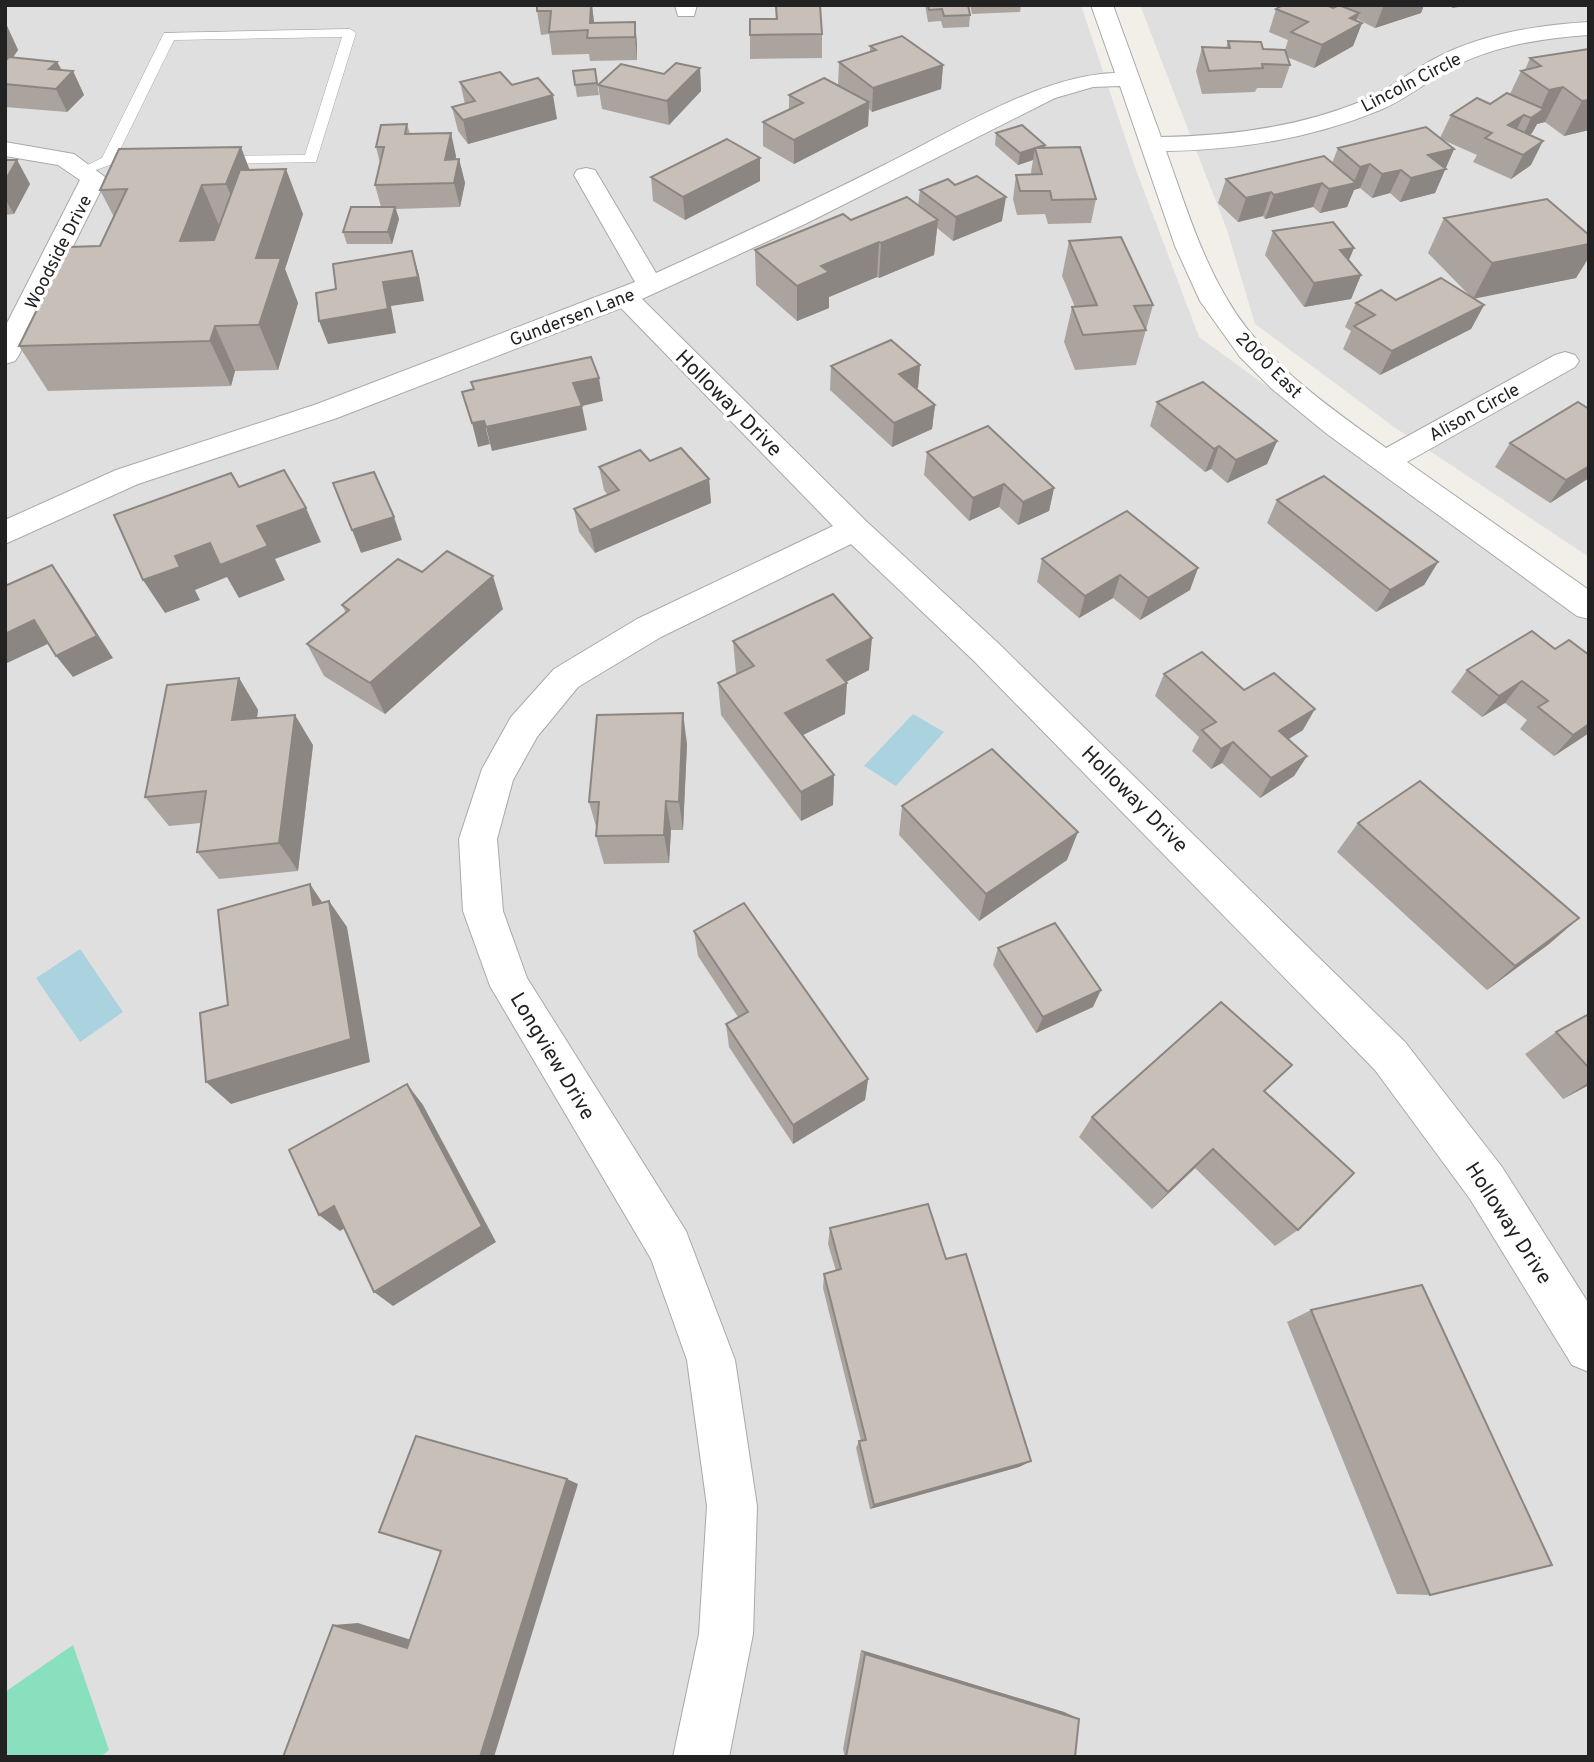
<svg xmlns="http://www.w3.org/2000/svg" width="1594" height="1762" font-family="Overpass,sans-serif">
<style>
.residential{fill:#e0dfdf}
.pitch{fill:#88e0be}
.water{fill:#aad3df}
.lines{fill:none;stroke-linecap:round;stroke-linejoin:round}
.service-casing{stroke:#a9a9a9;stroke-width:1}
.minor-casing{stroke:#a9a9a9;stroke-width:2}
.service{fill:#fff;fill-rule:evenodd}
.minor{fill:#fff;fill-rule:evenodd}
.wall{fill:#aba49e}
.shaded-wall{fill:#8b8681}
.building{fill:#c7bfb8;stroke:#8b8681;stroke-width:2}
.labels{text-anchor:middle;stroke-width:7;stroke-linejoin:round;paint-order:stroke}
.far-street-label{font-size:18px;fill:#222;stroke:#fff}
.street-label{font-size:21px;fill:#222;stroke:#fff}
</style>
<rect width="100%" height="100%" fill="#f2efe9"/>
<g class="residential">
<path d="M5,5h1076l55,165 63,167 390,283v1137h-1584z"/>
<path d="M1140,5h449v552l-195,-130 -139,-103 -28,-94z"/>
</g>
<path class="pitch" d="M73,1645l36,105 -9,7h-95v-65z"/>
<g class="water">
<path d="M913,714l31,18 -48,54 -32,-20z"/>
<path d="M80,949l43,63 -43,30 -44,-64z"/>
</g>
<g class="lines">
<g class="service-casing">
<path id="service" d="M350,29l6,4 -40,129 -101,2 -7,-4 7,-4 90,-1 37,-118 -168,3 -61,124 -29,10 -7,-4 25,-12 62,-125z"/>
</g>
<g class="minor-casing">
<g id="minor">
<path d="M675,5h22l-3,11h-16z"/>
<path d="M1091,5h22l48,132c70,-1 139,-10 204,-37 25,-11 45,-28 69,-41 46,-25 103,-34 155,-37v13c-48,3 -97,11 -140,34 -23,13 -44,31 -69,41 -67,28 -141,40 -214,41 18,50 34,103 61,148 37,64 101,107 159,149l169,-93 10,-3 10,3 4,6 -4,6 -168,95 182,128v29l-12,-3 -250,-182 -55,-45 -32,-32 -40,-56 -25,-55 -55,-160 -27,1 -38,11 -250,126 -163,75 224,222 132,122 407,399 97,125 87,137v68l-17,-7 -102,-166 -95,-129 -401,-409 -123,-117 -190,93 -83,50 -41,50 -24,43 -16,59 6,72 24,67 159,253 49,129 22,146 -4,128 -24,123h-56l26,-123 8,-128 -20,-146 -36,-101 -161,-273 -27,-75 -4,-72 23,-70 29,-52 43,-48 83,-50 196,-93 -212,-218 -284,110 -199,66 -133,60v-24l111,-50 201,-66 318,-122 -61,-107 3,-5 9,-2 9,2 61,103c77,-35 153,-70 228,-108 67,-33 157,-90 231,-92z"/>
<path d="M5,142l69,12 31,23 -2,9 -84,169 -4,6 -10,3v-37l75,-147 -22,-15 -53,-9z"/>
</g>
</g>
<use href="#service" class="service"/>
<use href="#minor" class="minor"/>
</g>
<g class="wall">
<path d="M537,5h55l2,18 41,-1 2,23v15l-47,1 -1,-7 -37,1 -3,-21 -8,1 -4,-24z"/>
<path d="M775,5h45l2,29v24l-72,1v-40h26z"/>
<path d="M925,5h43l2,10 -1,12 -26,1 -2,-7 -13,1z"/>
<path d="M970,5h51l-1,7 -48,2z"/>
<path d="M1333,5h91l-3,8 -46,15 -18,-9 -1,2 6,2 -9,23 -39,22 -27,-11 3,8 -8,23h-25l-2,4 -53,2 -6,-23 6,-24 24,1 2,-7 35,8 22,1 3,-10 -19,-8 7,-23 57,-1 3,-1z"/>
<path d="M5,26h2l11,24 -5,8 44,4 5,8 11,1 11,24 -17,17 -62,-5z"/>
<path d="M870,46l73,19 -2,24 -69,23 -3,-3 -1,17 -74,38 -31,-18v-24l26,-12v-15l49,-10 1,-23 31,-10z"/>
<path d="M1589,49v81l-25,6 -19,-14 -8,2 -5,9 -3,2 2,30 -20,14 -38,-17 4,-7 -36,-16 13,10 -19,44 -35,9 -10,-9 -18,5 -12,-10 -6,2 -7,17 -27,6 -7,-6 -48,12 -2,-3 -25,6 -20,-19 8,-24 106,-16 6,-15 102,-10 11,-23 39,-11 20,-10 11,-23 4,-1 5,-12z"/>
<path d="M700,68l1,23 -32,34 -67,-16 -4,-24z"/>
<path d="M573,71l24,12 2,12 -22,2z"/>
<path d="M460,82l97,37 -89,25 -10,-13 -6,-24 13,-3z"/>
<path d="M407,124l3,10 46,22v3h3l6,24 -5,24 -64,2 3,10 -7,25h-45l-4,-12 38,-25 -6,-22 5,-22 -4,-16z"/>
<path d="M996,133l49,15 51,51 -5,24 -43,1 -3,-10 -28,1 -4,-16 3,-24h16l-1,-3 2,-12 -15,5 -23,-20z"/>
<path d="M5,160h12l13,24 -16,30 -9,1z"/>
<path d="M250,170l53,44 -18,55 13,34 -20,67 -43,1 -4,15 -183,5 -29,-45 81,-100 14,-29 -14,-27z"/>
<path d="M651,177l109,4 -75,39 -32,-19z"/>
<path d="M920,190l82,31 -49,20 -16,-13 -3,27 -55,23 -2,-1 -48,20v11l-32,13 -41,-36 -1,-35 96,-30 67,-14z"/>
<path d="M1444,218l145,17v22l-13,21 -102,20 10,7 -13,24 -91,46 -37,-26 8,-18 -6,-4 11,-24 115,-6 -43,-44z"/>
<path d="M1273,231l76,29 12,15 -10,24 -47,8 -39,-52z"/>
<path d="M1069,241l84,64 -17,60 -61,5 -11,-28 8,-35h3l-13,-31z"/>
<path d="M920,365l-2,23 -2,1 19,16 -3,24 -40,18 -62,-57 1,-24z"/>
<path d="M1157,402l120,39 -10,23 -40,19 -16,-14 -6,3 -55,-46z"/>
<path d="M1589,409v69l-39,25 -55,-36 15,-24z"/>
<path d="M927,452l127,36 -5,23 -31,14 -19,-18 -30,14 -45,-46z"/>
<path d="M650,461l59,18 2,24 -116,50 -16,-21 -5,-23 34,-14 -4,-5 -5,-23z"/>
<path d="M1277,500l161,62 -14,23 -48,27 -109,-89z"/>
<path d="M1042,559l148,31 -50,30 -27,-22 -34,20 -42,-36z"/>
<path d="M422,572l81,37 -118,105 -61,-38 -17,-32 39,-31 -4,-8z"/>
<path d="M733,641l136,29 -23,12 -1,32 -42,21 31,40 -1,30 -32,16 -80,-106 -3,-32 19,-9 -1,-1z"/>
<path d="M1555,649l34,6v78l-35,23 -34,-27 7,-9 -22,-17 -23,14 -31,-25 16,-22z"/>
<path d="M1164,674l80,16 59,40 -15,9 19,17 -13,20 -34,22 -38,-35 -11,6 -19,-18 7,-14 -44,-41z"/>
<path d="M239,678l19,32 -1,8 56,27 -15,126 -79,8 -22,-27 4,-29 -32,3 -24,-29z"/>
<path d="M687,744l-4,86h-12l-2,33 -65,1 -8,-28 1,-6 -8,-28z"/>
<path d="M902,806l165,54 -88,61 -80,-86z"/>
<path d="M1358,823l221,95 -30,26 -62,46 -150,-138z"/>
<path d="M694,931l174,148 -3,21 -72,44 -64,-97 -3,-23 12,-7 -40,-61z"/>
<path d="M998,948l95,59 -57,26 -43,-68z"/>
<path d="M1589,1014v71l-26,14 -38,-45 31,-22z"/>
<path d="M1265,1092l33,138 -23,16 -80,-78 -43,41 -73,-72 13,-20z"/>
<path d="M830,1228l116,31 85,202 -12,6 -149,42 -14,-61 3,-7h2l-38,-153 1,-14 12,-3 -8,-27z"/>
<path d="M1311,1310l119,285 -33,-1 -110,-272z"/>
<path d="M861,1650l203,62 15,7 -4,38h-230l-2,-8z"/>
</g>
<g class="shaded-wall">
<path d="M591,5h1l2,17 -1,16 -3,-15z"/>
<path d="M1384,5h40l-3,8 -46,15z"/>
<path d="M1453,5h18l-19,3z"/>
<path d="M1359,13l-5,14 8,-4 -9,23 -39,22 8,-23 28,-27z"/>
<path d="M635,22l2,23v15l-2,-23z"/>
<path d="M7,26l11,24 -9,12 -4,-8v-26z"/>
<path d="M57,62l9,17 7,-8 11,24 -17,17 -11,-23 -7,-20z"/>
<path d="M943,65l-2,24 -69,23 1,-24z"/>
<path d="M700,68l1,23 -32,34 -2,-24z"/>
<path d="M1563,87l-18,35 -8,2 -5,9 -12,9 11,-24 7,-4 11,-24z"/>
<path d="M553,95l4,24 -89,25 -5,-24z"/>
<path d="M1589,100v30l-25,6 18,-35z"/>
<path d="M869,102l-1,24 -74,38v-24z"/>
<path d="M1524,115l-12,23 -4,-13z"/>
<path d="M451,133l5,23 -5,28 -6,-24z"/>
<path d="M1543,141l-12,24 -20,14 12,-24z"/>
<path d="M1045,145l-2,12 -8,-9 -2,12 -15,5 2,-12z"/>
<path d="M241,147l17,45 -13,37 -19,-45z"/>
<path d="M1454,149l-19,44 -35,9 11,-24 17,-23z"/>
<path d="M760,158v23l-75,39 -2,-23z"/>
<path d="M459,159l6,24 -5,24 -6,-24z"/>
<path d="M17,160l13,24 -16,30 -9,-15v-18z"/>
<path d="M1370,164l-10,24 -6,2 -7,17 -27,6 9,-24 24,-5 7,-17z"/>
<path d="M286,169l17,45 -18,55 13,34 -20,67 -19,-45 -3,-67z"/>
<path d="M1401,170l-11,23 -18,5 10,-24z"/>
<path d="M1322,183l-9,24 -48,12 9,-24z"/>
<path d="M202,185l19,45 -21,56 -20,-45z"/>
<path d="M1271,192l-8,24 -25,6 8,-24z"/>
<path d="M1006,197l-4,24 -49,20 3,-24z"/>
<path d="M395,207l4,12 -7,25 -4,-12z"/>
<path d="M938,220l-4,35 -55,23 2,-35z"/>
<path d="M879,242l-2,35 -48,20v11l-32,13v-35l24,-20z"/>
<path d="M1589,244v13l-13,21 -103,21 19,-36z"/>
<path d="M1354,248l-10,24 -4,-22z"/>
<path d="M412,251l7,24 5,26 -33,5 5,27 -68,11 -9,-23 64,-39z"/>
<path d="M1361,275l-10,24 -47,8 10,-24z"/>
<path d="M1484,305l-13,24 -91,46 12,-24z"/>
<path d="M215,326l20,45 -4,15 -21,-45z"/>
<path d="M920,365l-2,23 -21,10 2,-24z"/>
<path d="M599,378l4,23 -25,6 -5,-24z"/>
<path d="M935,405l-3,24 -40,18 2,-24z"/>
<path d="M582,406l5,24 -95,21 -6,-24z"/>
<path d="M484,421l6,23 -12,3 -6,-24z"/>
<path d="M1277,441l-10,23 -40,19 9,-23z"/>
<path d="M1219,446l-8,23 -6,3 9,-23z"/>
<path d="M1589,466v12l-39,25 16,-23z"/>
<path d="M709,479l2,24 -116,50 -5,-23z"/>
<path d="M1004,484l-5,23 -30,14 4,-23z"/>
<path d="M1054,488l-5,23 -31,14 5,-23z"/>
<path d="M306,508l15,34 -46,17 10,21 -46,18 -12,-21 -32,13 5,10 -35,13 -22,-33 32,-24z"/>
<path d="M394,517l8,23 -41,13 -9,-23z"/>
<path d="M1438,562l-14,23 -48,27 14,-22z"/>
<path d="M52,565l16,23 45,70 -40,19 -17,-21z"/>
<path d="M1198,568l-8,22 -50,30 8,-22z"/>
<path d="M1120,575l-7,23 -34,20 6,-22z"/>
<path d="M493,576l10,33 -118,105 -15,-31z"/>
<path d="M34,620l18,22 -47,22v-30z"/>
<path d="M872,638l-3,32 -43,22 1,-32z"/>
<path d="M239,678l19,32 -6,41 -20,-31z"/>
<path d="M1522,681l-17,22 -23,14 17,-21z"/>
<path d="M847,683l-2,31 -60,30v-31z"/>
<path d="M1315,709l-12,21 -35,22 11,-21z"/>
<path d="M683,713l4,31 -4,86 -4,-28z"/>
<path d="M295,715l18,30 -15,126 -19,-28z"/>
<path d="M1589,724v9l-35,23 19,-21z"/>
<path d="M1233,742l-11,21 -11,6 10,-20z"/>
<path d="M1307,756l-13,20 -34,22 11,-20z"/>
<path d="M834,775l-1,30 -32,16v-29z"/>
<path d="M666,801l5,29 -2,33 -5,-28z"/>
<path d="M1078,832l-11,28 -88,61 7,-27z"/>
<path d="M310,884l18,27 -15,-6z"/>
<path d="M329,901l18,26 23,135 -139,42 -25,-22z"/>
<path d="M1579,918l-30,26 -62,46 28,-24z"/>
<path d="M1101,990l-8,17 -57,26 7,-16z"/>
<path d="M868,1079l-3,21 -72,44v-19z"/>
<path d="M1589,1082v3l-26,14z"/>
<path d="M407,1084l16,21 73,137 -103,64 -19,-14z"/>
<path d="M1213,1149l-18,19 -43,41 16,-17z"/>
<path d="M334,1206l21,16 -15,9 -21,-16z"/>
<path d="M1031,1461l-12,6 -149,42 4,-4z"/>
<path d="M567,1479l11,5 -84,273h-14z"/>
<path d="M358,1623l69,22 -20,3 -74,-23z"/>
<path d="M861,1650l203,62 15,7 -214,-65z"/>
</g>
<g class="building">
<path d="M537,5h54l-1,18 45,-1v15l-48,1 1,-8 -39,2 2,-21h-14z"/>
<path d="M776,5h44l2,29 -72,1v-16h27z"/>
<path d="M928,5h40l2,10 -26,1 -2,-7 -13,1z"/>
<path d="M1283,5h43l7,3 6,-3 20,8 -9,5 12,5 -40,22 -31,-13 17,-10 -32,-13z"/>
<path d="M902,36l41,29 -70,23 -34,-26 37,-12 -6,-4z"/>
<path d="M1228,41l33,1 2,7 22,1 5,15 -28,-1 1,4 -54,3 -7,-24 28,1z"/>
<path d="M1589,49v51l-7,1 -19,-14 -14,3 -28,-19 20,-5 -11,-8z"/>
<path d="M9,57l48,5 -8,7 24,2 -17,18 -51,-5v-23z"/>
<path d="M676,63l24,5 -33,33 -69,-16 23,-21 43,10z"/>
<path d="M595,69l2,14 -22,2 -2,-14z"/>
<path d="M500,72l12,13 26,-7 15,17 -90,25 -11,-13 23,-6 -15,-19z"/>
<path d="M824,78l45,24 -75,38 -31,-18 40,-19 -14,-8z"/>
<path d="M1507,93l37,16 -13,9 -7,-3 -16,10 35,16 -20,14 -38,-17 7,-5 -41,-18 26,-17 13,6z"/>
<path d="M407,124l-2,10 46,-1 -6,27 14,-1 -5,24 -79,2 9,-38h-8l5,-22z"/>
<path d="M1022,125l23,20 -25,8 -24,-20z"/>
<path d="M1426,127l28,22 -26,6 18,14 -35,9 -10,-8 -19,4 -12,-10 -10,3 -22,-19z"/>
<path d="M727,139l33,19 -77,39 -32,-20z"/>
<path d="M241,147l-15,37 -24,1 -22,56 34,-1 26,-70 46,-1 -30,89h25l-22,67 -44,1 -5,15 -191,5 49,-99 32,-1 27,-57 -27,1 19,-41z"/>
<path d="M1080,147l16,52 -44,1 -2,-9h-30l-4,-16 26,-1 -7,-26z"/>
<path d="M1324,156l32,27 -27,6 -7,-6 -48,12 -3,-3 -25,6 -20,-19z"/>
<path d="M5,160h12l-12,21z"/>
<path d="M977,176l29,21 -50,20 -36,-27 28,-11 7,6z"/>
<path d="M907,197l31,23 -57,23 -2,-1 -58,24 8,6 -32,14 -42,-36 88,-36 8,6z"/>
<path d="M1547,199l42,36v9l-97,19 -48,-45z"/>
<path d="M351,207h44l-7,25h-45z"/>
<path d="M1333,222l21,26 -14,2 21,25 -47,8 -41,-52z"/>
<path d="M1121,237l32,68 -19,1 12,24 -63,5 -11,-28 25,-2 -28,-64z"/>
<path d="M412,251l6,26 -35,5 5,27 -69,12 -3,-28 20,-4 -3,-25z"/>
<path d="M1441,278l43,27 -92,46 -38,-25 21,-11 -19,-12 25,-13 15,10z"/>
<path d="M891,340l29,25 -21,9 36,31 -41,18 -63,-57z"/>
<path d="M591,357l8,21 -26,5 9,23 -96,21 -2,-6 -12,2 -10,-31 12,-3 -3,-7z"/>
<path d="M1203,382l74,59 -41,19 -17,-14 -5,3 -57,-47z"/>
<path d="M1578,402l11,7v57l-23,14 -56,-37z"/>
<path d="M988,426l66,62 -31,14 -19,-18 -31,14 -46,-46z"/>
<path d="M681,448l28,31 -119,51 -16,-21 45,-19 -20,-23 41,-17 10,11z"/>
<path d="M284,470l22,38 -49,18 11,20 -48,19 -10,-22 -35,13 5,11 -37,13 -29,-65 117,-42 8,14z"/>
<path d="M374,472l20,45 -42,13 -19,-47z"/>
<path d="M1324,476l114,86 -48,28 -113,-90z"/>
<path d="M1127,511l71,57 -50,30 -28,-23 -35,21 -43,-37z"/>
<path d="M447,551l46,25 -123,107 -63,-39 42,-34 -7,-5 56,-46 24,13z"/>
<path d="M52,565l45,71 -41,20 -22,-36 -29,14v-48z"/>
<path d="M833,594l39,44 -45,22 20,23 -62,30 49,62 -33,17 -83,-109 36,-17 -21,-25z"/>
<path d="M1532,631l23,18 14,-9 20,15v69l-16,11 -35,-28 10,-6 -26,-20 -23,15 -32,-26z"/>
<path d="M1202,652l42,38 30,-17 41,36 -36,22 28,25 -36,22 -38,-36 -12,7 -19,-19 14,-8 -52,-48z"/>
<path d="M239,678l-7,42 63,-5 -16,128 -82,9 9,-61 -61,6 22,-112z"/>
<path d="M683,713l-4,89 -13,-1 -2,34 -68,1 3,-34h-10l8,-87z"/>
<path d="M992,749l86,83 -92,62 -84,-88z"/>
<path d="M1420,781l159,137 -64,48 -157,-143z"/>
<path d="M310,884l3,21 16,-4 22,138 -145,43 -6,-69 28,-8 -10,-95z"/>
<path d="M744,903l124,176 -75,46 -67,-101 22,-12 -54,-81z"/>
<path d="M1055,923l46,67 -58,27 -45,-69z"/>
<path d="M1221,1002l71,63 -28,26 90,82 -56,57 -85,-81 -45,43 -76,-75z"/>
<path d="M1589,1014v54l-33,-36z"/>
<path d="M407,1084l75,142 -108,66 -40,-86 -15,9 -30,-65z"/>
<path d="M928,1204l18,55 20,-5 65,207 -157,44 -15,-64 7,-1 -42,-166 17,-5 -11,-41z"/>
<path d="M1422,1285l130,280 -122,30 -119,-285z"/>
<path d="M416,1436l151,43 -87,278h-197l50,-132 74,23 34,-97 -62,-19z"/>
<path d="M865,1654l214,65 -4,38h-229z"/>
</g>
<g class="labels">
<g class="far-street-label">
<text transform="translate(1411 82) rotate(-27)" y="6">Lincoln Circle</text>
<text transform="translate(58 252) rotate(-63)" y="6">Woodside Drive</text>
<text transform="translate(572 317) rotate(-21)" y="6">Gundersen Lane</text>
<text transform="translate(1269 365) rotate(45)" y="6">2000 East</text>
<text transform="translate(1474 412) rotate(-29)" y="6">Alison Circle</text>
</g>
<g class="street-label">
<text transform="translate(729 403) rotate(45)" y="7">Holloway Drive</text>
<text transform="translate(1135 799) rotate(45)" y="7">Holloway Drive</text>
<text transform="translate(553 1056) rotate(59)" y="7">Longview Drive</text>
<text transform="translate(1509 1223) rotate(57)" y="7">Holloway Drive</text>
</g>
</g>
<rect width="1594" height="1762" fill="none" stroke="#222222" stroke-width="14"/>
</svg>
